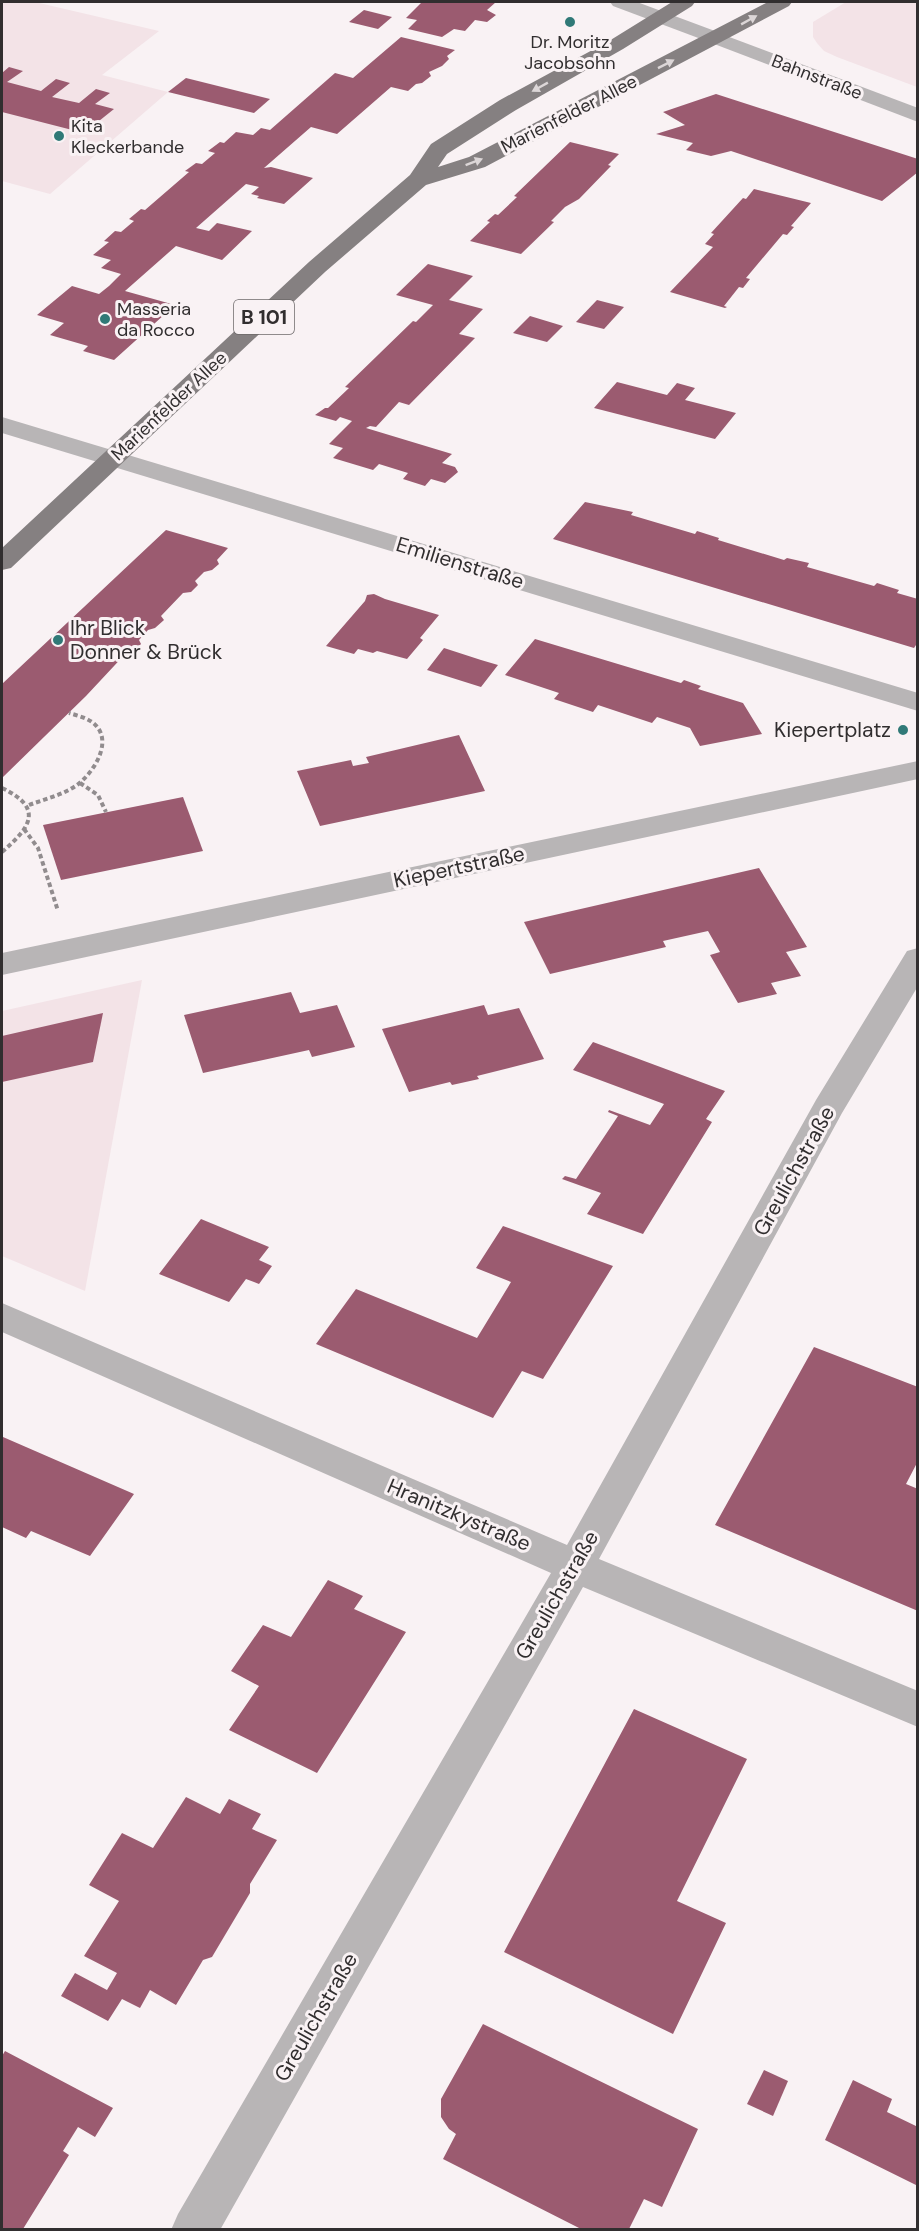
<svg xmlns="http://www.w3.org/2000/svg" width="919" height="2231" font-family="'DM Sans',sans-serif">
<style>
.built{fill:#f3e3e7}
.building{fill:#9b5b70}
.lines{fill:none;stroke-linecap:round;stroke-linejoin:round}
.path{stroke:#918c8e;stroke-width:4;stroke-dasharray:4.5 3;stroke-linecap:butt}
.minor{fill:#b8b5b6;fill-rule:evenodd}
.tertiary{fill:#b8b5b6;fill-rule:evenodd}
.primary{fill:#858081;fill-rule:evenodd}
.oneway{fill:#dcd6d7}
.poi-dot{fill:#307977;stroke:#f9f2f4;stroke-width:2}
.labels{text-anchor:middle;stroke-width:6;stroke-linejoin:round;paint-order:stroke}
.far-poi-label{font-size:18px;fill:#312e2f;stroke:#f9f2f4;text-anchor:start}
.far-street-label{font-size:18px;fill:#312e2f;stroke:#f9f2f4}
.shield{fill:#f9f2f4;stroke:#6d696a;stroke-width:1.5}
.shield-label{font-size:20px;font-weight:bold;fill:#312e2f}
.street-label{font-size:21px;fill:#312e2f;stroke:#f9f2f4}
.poi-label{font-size:21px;fill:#312e2f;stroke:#f9f2f4;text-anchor:start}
</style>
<rect width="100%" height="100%" fill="#f9f2f4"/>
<g class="built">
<path d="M2,2h33l124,29 -57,44 66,17 -118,102 -48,-13z"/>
<path d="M846,2h71v85l-80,-30 -13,-6 -7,-8 -4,-6v-15z"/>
<path d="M142,980l-57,311 -83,-35v-245z"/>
</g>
<g class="building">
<path d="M422,2h74l-9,8 9,5 -9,7 -12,-2 -10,11 -11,-2 -12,8 -34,-8 9,-9 -11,-2z"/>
<path d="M364,10l28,7 -14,12 -29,-7z"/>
<path d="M401,37l54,13 -8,6 2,3 -7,7 -13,6 2,4 -9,7 -6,1 -8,7 -17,-4 -54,47 -26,-7 -47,41 7,-1 42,11 -29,26 -27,-6 2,-2 -8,-2 8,-7 -13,-3 -50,44 13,3 8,-8 35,8 -30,29 -46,-14 -51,45 50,14 -61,55 -31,-9 5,-5 -38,-11 14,-12 -27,-8 35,-29 27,8 10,-8 12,-12 -20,-6 10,-8 -18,-5 16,-13 -5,-1 11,-10 6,1 13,-11 -5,-2 12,-10 4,1 44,-38 -4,-1 11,-8 6,1 13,-11 -7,-2 12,-9 4,1 12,-11 17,3 8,-7 9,2 65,-57 18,5z"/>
<path d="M9,67l14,4 -16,11 34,9 15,-12 14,4 -18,14 27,6 17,-14 14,4 -15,11 19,5 -30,24 -82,-21v-39z"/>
<path d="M186,78l84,21 -16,14 -86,-21z"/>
<path d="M716,94l202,65v13l-36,29 -151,-50 -20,5 -25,-6 7,-7 -37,-9 29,-9 -22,-13z"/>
<path d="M570,142l49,12 -11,11 3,1 -32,33 -14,8 -14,14 3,1 -33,32 -51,-13 20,-19 -3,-1 8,-7 3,1 19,-18 -3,-1z"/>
<path d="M754,189l57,14 -20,23 3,1 -7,8 -4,-1 -37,44 4,1 -7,9 -4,-1 -15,19 3,1 -2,1 -55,-16 43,-45 -8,-3 9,-10 -3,-1 32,-35 3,1z"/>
<path d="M428,264l45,12 -24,24 34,9 -24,25 16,4 -66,67 -10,-3 -23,25 -6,-1 -4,2 86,26 -10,9 13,4 3,5 -13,11 -14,-4 -6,7 -22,-7 5,-6 -29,-9 -6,6 -40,-12 10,-10 -14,-4 23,-23 -12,-4 -4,4 -21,-6 10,-7h3l21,-20 -4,-1 68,-66 3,1 17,-17 -37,-10z"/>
<path d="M597,300l27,7 -20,22 -28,-7z"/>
<path d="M530,316l33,10 -16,16 -34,-9z"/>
<path d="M617,382l50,13 10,-12 18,5 -10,12 51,13 -21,26 -121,-31z"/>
<path d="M585,502l48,10 -2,3 64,19 2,-3 22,7 -1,2 66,20 3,-2 22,5 -2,4 67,19 3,-3 22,7 -2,3 21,6v43l-4,6 -361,-109z"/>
<path d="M166,530l62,18 -11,12 2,4 -7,6 -8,2 -9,9 3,4 -7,7 -8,1 -22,23 3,4 -9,8 -7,2 -9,10 2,4 -6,6 -7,1 -42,45 -84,82v-94z"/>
<path d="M374,594l11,5 54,16 -19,23 3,2 -16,19 -30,-8 -4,2 -15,-4 -4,5 -28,-8 39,-45 2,-6z"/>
<path d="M535,639l146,44 3,-3 17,6 -3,3 45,14 19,31 -62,12 -10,-18 -33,-11 -5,6 -54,-18 -5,7 -39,-13 5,-6 -54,-18z"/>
<path d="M444,648l37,12 17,5 -17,22 -54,-17z"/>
<path d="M459,735l26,56 -165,35 -23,-55 54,-11 2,6 16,-3 -3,-6z"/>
<path d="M183,797l20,54 -142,29 -18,-55z"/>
<path d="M759,868l48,79 -21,5 15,24 -30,7 6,11 -39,9 -28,-48 10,-3 -12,-21 -45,10 3,6 -116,27 -26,-52z"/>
<path d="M291,992l9,21 37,-8 18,42 -43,10 -3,-7 -106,23 -19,-58z"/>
<path d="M484,1005l4,10 31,-7 25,51 -67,17 2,3 -27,6 -2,-3 -41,10 -27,-63z"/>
<path d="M103,1013l-10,49 -91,20v-46z"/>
<path d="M593,1042l132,49 -19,28 6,3 -69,112 -56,-20 14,-21 -39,-14 3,-3 11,3 42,-63 -10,-4 1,-2 41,15 14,-21 -91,-34z"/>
<path d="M201,1219l68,28 -10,13 13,6 -13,18 -13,-5 -17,23 -70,-28z"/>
<path d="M503,1226l110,40 -70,113 -21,-8 -29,47 -177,-74 40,-55 121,49 34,-56 -35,-14z"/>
<path d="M814,1347l104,40v74l-12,23 12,5v122l-203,-86z"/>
<path d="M3,1437l131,57 -44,62 -59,-25 -5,7 -24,-11z"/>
<path d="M328,1580l35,16 -9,13 52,23 -89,141 -88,-43 30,-44 -28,-15 32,-46 28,12z"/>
<path d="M634,1709l113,50 -70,142 49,22 -53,111 -169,-82z"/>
<path d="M186,1797l34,17 9,-15 32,15 -9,15 25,11 -27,44v9l-38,64 -9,3 -27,45 -26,-15 -10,18 -18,-9 -14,22 -47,-25 14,-23 32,17 10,-17 -33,-17 35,-55 -30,-16 33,-52 31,15z"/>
<path d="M483,2024l215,105 -36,78 -18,-8 -15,30h-48l-138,-70 13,-25 -7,-5 -8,-12v-18z"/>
<path d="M5,2051l108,57 -18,29 -17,-10 -15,24 6,4 -46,74h-21v-173z"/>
<path d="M764,2070l24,11 -15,35 -26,-12z"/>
<path d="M853,2080l39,19 -5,13 31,15v59l-93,-46z"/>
</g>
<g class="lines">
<g class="path">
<path d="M80,783l18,12 8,17"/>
<path d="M2,788c42,20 29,39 0,64"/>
<path d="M29,805c16,-6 34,-10 48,-20 15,-11 34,-39 21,-57 -6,-9 -19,-12 -29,-15"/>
<path d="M24,829l14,19 20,63"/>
</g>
<g class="minor">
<path d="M716,32l202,76v14l-209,-80 -3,-4 3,-4z"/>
<path d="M2,417l916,276v18l-916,-278z"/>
<path d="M918,761v18l-916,196v-22z"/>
<path d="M918,948v38l-76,127 -243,446 319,132v36l-335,-140 -363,643h-49l7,-16 373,-641 -549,-241v-29l565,242 249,-445 91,-149z"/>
</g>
<path class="tertiary" d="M610,2h27l86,32 3,4 -3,4 -7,2 -7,-2 -96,-36z"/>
<path class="primary" d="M672,2h23l-3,4 -69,43 -107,61 -69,44 -9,13 31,-10 299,-155h24l-3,4 -304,161 -59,18 -101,87 -314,296 -9,2v-22l307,-286 101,-87 21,-31 69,-44 109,-59z"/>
</g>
<defs><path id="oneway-solid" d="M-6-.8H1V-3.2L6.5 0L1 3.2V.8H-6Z" transform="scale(1.5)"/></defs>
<g class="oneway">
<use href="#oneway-solid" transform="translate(749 20) rotate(-29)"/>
<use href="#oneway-solid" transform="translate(666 64) rotate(-27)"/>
<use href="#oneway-solid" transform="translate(540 87) rotate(151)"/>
<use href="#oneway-solid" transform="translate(474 162) rotate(-21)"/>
</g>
<g class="poi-dot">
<circle cx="570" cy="22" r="6"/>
<circle cx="59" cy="136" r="6"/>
<circle cx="105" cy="319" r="6"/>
<circle cx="58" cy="640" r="6"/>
<circle cx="903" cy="730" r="6"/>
</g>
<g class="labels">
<g class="far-poi-label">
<text x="570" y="48" text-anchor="middle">Dr. Moritz<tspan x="570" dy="21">Jacobsohn</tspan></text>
<text x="71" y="132">Kita<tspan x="71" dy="21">Kleckerbande</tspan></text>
<text x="117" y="315">Masseria<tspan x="117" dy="21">da Rocco</tspan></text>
</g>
<g class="far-street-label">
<text transform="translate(817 77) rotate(21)" y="6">Bahnstraße</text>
<text transform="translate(569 114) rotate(-27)" y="6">Marienfelder Allee</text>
<text transform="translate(169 406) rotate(-43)" y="6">Marienfelder Allee</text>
</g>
<rect class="shield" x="234" y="300" width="60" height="34" rx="4.5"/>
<g class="shield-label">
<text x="264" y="324">B 101</text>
</g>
<g class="street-label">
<text transform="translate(460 563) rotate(17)" y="7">Emilienstraße</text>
<text transform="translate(459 867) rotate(-12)" y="7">Kiepertstraße</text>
<text transform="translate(794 1171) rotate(-61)" y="7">Greulichstraße</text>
<text transform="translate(459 1515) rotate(23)" y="7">Hranitzkystraße</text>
<text transform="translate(557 1595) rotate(-60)" y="7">Greulichstraße</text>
<text transform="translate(316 2017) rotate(-60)" y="7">Greulichstraße</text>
</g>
<g class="poi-label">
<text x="70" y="635">Ihr Blick<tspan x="70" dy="24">Donner &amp; Brück</tspan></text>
<text x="891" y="737" text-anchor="end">Kiepertplatz</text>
</g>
</g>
<rect width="919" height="2231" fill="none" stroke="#312e2f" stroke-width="6"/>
</svg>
